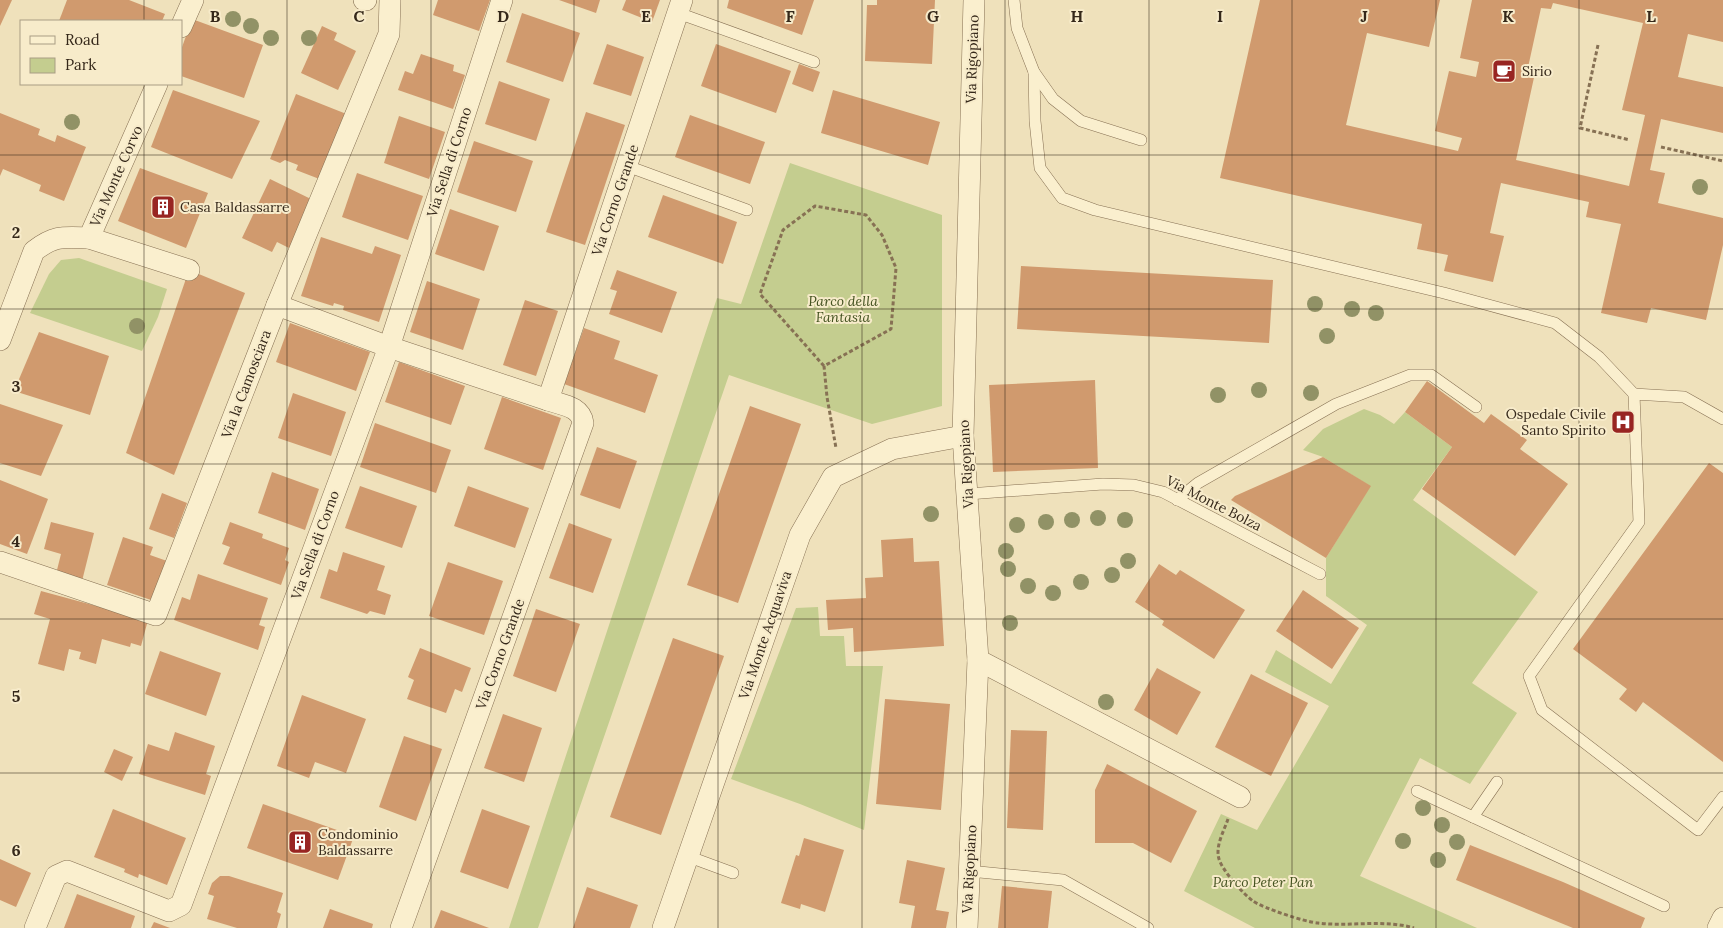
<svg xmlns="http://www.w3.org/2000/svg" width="1723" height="928" font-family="Lora,serif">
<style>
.green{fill:#c4cd8f}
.building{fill:#d09a6e;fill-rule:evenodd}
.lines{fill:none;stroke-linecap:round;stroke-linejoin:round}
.lane-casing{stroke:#877154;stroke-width:12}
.street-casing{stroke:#877154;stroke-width:22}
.path{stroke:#877154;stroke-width:3;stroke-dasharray:4 2.5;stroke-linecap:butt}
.lane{stroke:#faefce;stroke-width:11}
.street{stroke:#faefce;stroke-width:21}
.tree{fill:#919266}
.grid{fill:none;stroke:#35281a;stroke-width:1;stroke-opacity:0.55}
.labels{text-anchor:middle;stroke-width:4;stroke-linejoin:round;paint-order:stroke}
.street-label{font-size:14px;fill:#35281a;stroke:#f7ebca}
.poi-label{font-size:14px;fill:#35281a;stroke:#f7ebca;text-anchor:start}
.park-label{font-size:14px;font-style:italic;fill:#445220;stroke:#f7ebca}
.grid-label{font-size:16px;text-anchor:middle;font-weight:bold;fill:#35281a;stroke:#f7ebca;stroke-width:4;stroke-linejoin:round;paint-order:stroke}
</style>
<rect width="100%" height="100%" fill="#efe1bb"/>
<g class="green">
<path d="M790,163l152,52v191l-70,18 -143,-49 -191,553h-29l208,-630 24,6z"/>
<path d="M79,258l88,31 -9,28 -16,34 -112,-38 19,-39 12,-14z"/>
<path d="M1364,409l16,6 14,9 11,-12 47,35 -39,53 125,92 -66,91 45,30 -47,71 -50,-26 -60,118 117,52h-222l-71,-37 37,-77 36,16 72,-124 -64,-34 11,-22 55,34 36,-59 -41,-29v-38l44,-72 -47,-29 -20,-7 20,-21z"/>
<path d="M818,607l2,29h24l2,30h37l-19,164 -64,-26 -69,-25 65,-171z"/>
</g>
<g class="building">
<path d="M0,0h12l-12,26z"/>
<path d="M67,0h62l36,14 -3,7h-103z"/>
<path d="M438,0h52l-11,31 -46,-16z"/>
<path d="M559,0h41l-4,13z"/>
<path d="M626,0h34l-8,22 -30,-12z"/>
<path d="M729,0h85l-12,35 -75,-27z"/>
<path d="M877,0h58l-3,64 -67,-3 2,-56h10z"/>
<path d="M1260,0h180l-11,47 -62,-14 -21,92 112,26 4,-13 -27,-7 14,-60 27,6 3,-15 -19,-4 12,-58h251v42l-35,-8 -10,43 45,10v46l-62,-14 -11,51 15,3 -7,30 65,15v27l-17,75 -55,-12 -4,15 -46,-10 20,-89 -35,-7 3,-15 -88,-19 -11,50 14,3 -11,46 -49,-11 4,-16 -31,-6 5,-25 -202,-46zM1553,3l90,20 -21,87 23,5 -16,71 -113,-26 19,-87 -8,-1 14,-64 10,1z"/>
<path d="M522,13l58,20 -17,49 -57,-20z"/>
<path d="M192,19l71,26 -19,53 -63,-22v-26z"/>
<path d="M322,26l15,7 -3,7 22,11 -18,39 -37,-17z"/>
<path d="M607,44l37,13 -13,39 -38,-12z"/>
<path d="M716,44l75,27 -15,42 -75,-27z"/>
<path d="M421,54l33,11 -1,6 12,4 -12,34 -55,-19 7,-19 8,3z"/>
<path d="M799,64l21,8 -7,20 -21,-8z"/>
<path d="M499,81l51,18 -14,42 -51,-17z"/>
<path d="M173,90l87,31 -28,58 -81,-32z"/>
<path d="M833,90l107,32 -12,43 -107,-32z"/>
<path d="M296,94l53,21 -27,65 -26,-10 2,-5 -13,-5 -5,3 -10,-4z"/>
<path d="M586,112l39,13 -40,120 -39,-13z"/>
<path d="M0,113l40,16 -2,6 17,7 2,-7 29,12 -22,54 -25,-10 2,-6 -38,-16 -3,7z"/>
<path d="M690,115l75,27 -15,42 -75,-27z"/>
<path d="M399,116l46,16 -16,47 -45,-16z"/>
<path d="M474,141l59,20 -17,51 -59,-20z"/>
<path d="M140,168l68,25 -22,55 -68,-27z"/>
<path d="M357,173l66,23 -15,44 -66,-23z"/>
<path d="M270,179l45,22 -22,49 -16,-8 -5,10 -30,-14z"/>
<path d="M663,195l74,27 -14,42 -75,-27z"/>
<path d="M450,209l49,17 -15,45 -49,-17z"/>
<path d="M321,237l51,17 3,-8 26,9 -22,67 -36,-12 1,-4 -10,-3 -1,3 -32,-10z"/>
<path d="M1021,266l252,14 -4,63 -252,-14z"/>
<path d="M189,270l56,23 -71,182 -48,-22z"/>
<path d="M617,270l60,22 -15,41 -53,-19 8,-23 -7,-2z"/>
<path d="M427,281l53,18 -17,51 -53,-18z"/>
<path d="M525,300l33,11 -22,65 -33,-11z"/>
<path d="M290,323l80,29 -14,39 -80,-29z"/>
<path d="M584,328l36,13 -6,18 44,16 -13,38 -81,-29z"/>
<path d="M39,332l70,24 -19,59 -76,-24z"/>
<path d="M399,362l66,24 -14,39 -66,-23z"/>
<path d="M1095,380l3,88 -105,4 -4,-87z"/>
<path d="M1427,381l57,42 7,-9 36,26 -7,9 48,35 -53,72 -93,-67 30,-42 -47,-35z"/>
<path d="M293,393l53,19 -15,44 -53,-18z"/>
<path d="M502,397l59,21 -18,52 -59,-21z"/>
<path d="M0,404l63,21 -22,51 -41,-13z"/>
<path d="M750,406l51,18 -63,179 -51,-18z"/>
<path d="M375,423l76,27 -15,43 -76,-26z"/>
<path d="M597,447l40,14 -17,48 -40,-14z"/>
<path d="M1323,457l48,29 -45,72 -95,-58 4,-4z"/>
<path d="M1709,463l14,10v289l-80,-60 -7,10 -17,-13 8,-10 -54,-40z"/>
<path d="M272,472l47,17 -14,41 -47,-17z"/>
<path d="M0,480l48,19 -21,55 -27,-10z"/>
<path d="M360,486l57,20 -15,42 -57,-20z"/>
<path d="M468,486l61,22 -14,40 -61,-22z"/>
<path d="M162,493l25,10 -13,35 -25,-9z"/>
<path d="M51,522l43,11 -12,48 -26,-7 5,-20 -17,-5z"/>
<path d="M230,522l33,12 -1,4 27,10 -4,12 4,2 -8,23 -58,-21 7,-17 -8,-3z"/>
<path d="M569,523l43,16 -19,54 -44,-15z"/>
<path d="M123,537l30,10 -3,8 17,6 -13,40 -47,-16z"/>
<path d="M913,538l1,24 25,-1 5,85 -90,6 -1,-24 -25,2 -2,-30 40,-2 -1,-20 18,-1 -2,-37z"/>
<path d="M343,552l42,14 -8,24 14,5 -6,20 -15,-4 -3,3 -47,-16 9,-29 8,3z"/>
<path d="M448,562l55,19 -19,54 -55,-19z"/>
<path d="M1159,564l17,11 4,-5 65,40 -31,49 -52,-34 2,-4 -29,-19z"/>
<path d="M198,574l70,24 -9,27 6,2 -7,23 -84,-30 8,-23 8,3z"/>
<path d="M1303,590l56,38 -27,41 -56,-38z"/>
<path d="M41,591l107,29 -7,26 -10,-3 -1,4 -28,-8 -6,25 -17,-5 2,-7 -12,-3 -5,22 -26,-7 12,-45 -16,-5z"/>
<path d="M536,609l44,15 -24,68 -43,-16z"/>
<path d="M673,638l51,18 -63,179 -51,-18z"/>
<path d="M420,648l51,20 -9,24 -7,-3 -9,24 -39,-14 7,-19 -6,-3z"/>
<path d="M160,651l61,22 -15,43 -61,-22z"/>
<path d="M1157,668l44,24 -24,43 -43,-25z"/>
<path d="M1251,674l57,29 -37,73 -56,-29z"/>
<path d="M302,695l64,24 -20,54 -31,-11 -6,16 -32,-12z"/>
<path d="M885,699l65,5 -9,106 -65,-6z"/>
<path d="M503,714l39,14 -18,54 -40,-14z"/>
<path d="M1011,730l36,1 -4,99 -36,-2z"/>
<path d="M175,732l40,14 -9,28 5,2 -6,19 -66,-21 9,-30 21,7z"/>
<path d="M404,736l38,13 -26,72 -37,-14z"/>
<path d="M114,749l19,8 -11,24 -18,-9z"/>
<path d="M1107,764l90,47 -26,52 -38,-20h-38v-53z"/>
<path d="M263,804l91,32 -16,44 -91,-32z"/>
<path d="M113,809l73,29 -19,47 -28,-11 -1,4 -14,-6 1,-3 -31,-12z"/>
<path d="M482,809l48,17 -22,63 -48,-17z"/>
<path d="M804,838l40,12 -19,62 -24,-8 -1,5 -19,-6 15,-48 3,1z"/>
<path d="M1470,845l93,37 82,36 -4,10h-68l-117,-48z"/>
<path d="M0,859l31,14 -15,34 -16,-7z"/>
<path d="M907,860l38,8 -9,42 13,2 -3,16h-35l4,-22 -16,-3z"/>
<path d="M220,876h9l54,17 -6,19 4,2 -4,14h-40l-30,-9 7,-23 -6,-2 4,-11z"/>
<path d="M1002,886l50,5 -4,37h-50z"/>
<path d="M587,887l51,18 -8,23h-57z"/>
<path d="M77,894l58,22 -4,12h-67z"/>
<path d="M330,909l43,15 -1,4h-49z"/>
<path d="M441,910l48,18h-55z"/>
<path d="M154,922l16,6h-19z"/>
</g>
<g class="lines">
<g class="lane-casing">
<g id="lane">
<path d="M1014,0l3,28 10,26 7,18 19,27 28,22 60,19"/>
<path d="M678,13l136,49"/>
<path d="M1034,72l1,49 5,47 22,30 33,12 349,83 111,30 44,34 35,37"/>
<path d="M627,166l120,44"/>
<path d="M1723,419l-39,-22 -50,-3 5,128 -110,154 13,34 156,120 25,-33"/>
<path d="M968,494l135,-10 31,1 29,7 157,82"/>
<path d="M1177,500l21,-17 138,-79 74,-29h21l45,32"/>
<path d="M1497,782l-24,35 191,89"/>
<path d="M1417,791l56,26"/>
<path d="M687,856l46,17"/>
<path d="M969,871l94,9 85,48"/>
</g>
</g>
<g class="street-casing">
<g id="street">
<path d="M364,0h2"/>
<path d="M181,27l12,-27"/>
<path d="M89,238l100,32"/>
<path d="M277,305l112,42 159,53 134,-400"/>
<path d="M0,340l34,-89c21,-16 29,-14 55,-13l68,-154"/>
<path d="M0,562l156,53 121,-310 112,-271 1,-34"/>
<path d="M978,660l262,137"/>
<path d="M35,928l21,-52 11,-5 102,40 12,-6 208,-558 113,-347"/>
<path d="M401,928l182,-505c-2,-17 -21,-18 -35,-23"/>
<path d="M663,928l137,-393 33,-58 59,-28 71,-13"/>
<path d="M967,928l11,-268 -15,-224 11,-436"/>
<path d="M1718,928l5,-10"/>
</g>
</g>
<g class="path">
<path d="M1598,45l-18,83 50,12"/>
<path d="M1661,147l62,14"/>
<path d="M824,366l-64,-72 23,-64 32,-24 51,9 16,20 14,33 -5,61 -67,37 3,31 9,51"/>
<path d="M1228,819c-4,12 -13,27 -9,40 3,11 24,35 34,42 10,7 52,21 65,22 32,4 65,-4 96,5"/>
</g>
<use href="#lane" class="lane"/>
<use href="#street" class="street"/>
</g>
<g class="tree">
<circle cx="233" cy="19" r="8"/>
<circle cx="251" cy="26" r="8"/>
<circle cx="271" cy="38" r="8"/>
<circle cx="309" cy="38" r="8"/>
<circle cx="72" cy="122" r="8"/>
<circle cx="1700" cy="187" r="8"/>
<circle cx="1315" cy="304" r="8"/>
<circle cx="1352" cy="309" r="8"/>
<circle cx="1376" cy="313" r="8"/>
<circle cx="137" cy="326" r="8"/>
<circle cx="1327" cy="336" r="8"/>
<circle cx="1259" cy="390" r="8"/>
<circle cx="1311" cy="393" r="8"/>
<circle cx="1218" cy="395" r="8"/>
<circle cx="931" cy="514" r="8"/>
<circle cx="1098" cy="518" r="8"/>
<circle cx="1072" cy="520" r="8"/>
<circle cx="1125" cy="520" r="8"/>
<circle cx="1046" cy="522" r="8"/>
<circle cx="1017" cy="525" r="8"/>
<circle cx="1006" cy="551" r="8"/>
<circle cx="1128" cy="561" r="8"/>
<circle cx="1008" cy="569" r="8"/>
<circle cx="1112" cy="575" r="8"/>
<circle cx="1081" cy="582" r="8"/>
<circle cx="1028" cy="586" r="8"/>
<circle cx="1053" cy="593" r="8"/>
<circle cx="1010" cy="623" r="8"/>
<circle cx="1106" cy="702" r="8"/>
<circle cx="1423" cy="808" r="8"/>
<circle cx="1442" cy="825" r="8"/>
<circle cx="1403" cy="841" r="8"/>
<circle cx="1457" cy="842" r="8"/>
<circle cx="1438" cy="860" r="8"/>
</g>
<path class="grid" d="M144,0v21M287,0v928M431,0v928M574,0v928M718,0v928M862,0v928M1005,0v928M1149,0v928M1292,0v928M1436,0v928M1579,0v928M144,84v844M0,155h1723M0,309h1723M0,464h1723M0,619h1723M0,773h1723"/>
<defs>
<g id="cafe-square" transform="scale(1.25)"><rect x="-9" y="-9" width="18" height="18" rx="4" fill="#982522" stroke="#f7ebca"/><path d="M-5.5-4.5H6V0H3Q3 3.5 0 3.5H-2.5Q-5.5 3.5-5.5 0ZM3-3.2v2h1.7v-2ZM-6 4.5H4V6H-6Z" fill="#fff"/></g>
<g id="building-square" transform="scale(1.25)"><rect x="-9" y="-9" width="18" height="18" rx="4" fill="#982522" stroke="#f7ebca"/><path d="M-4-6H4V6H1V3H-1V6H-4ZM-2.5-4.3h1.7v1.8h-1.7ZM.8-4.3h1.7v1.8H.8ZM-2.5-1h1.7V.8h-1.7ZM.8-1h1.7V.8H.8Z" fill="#fff"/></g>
<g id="hospital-square" transform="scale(1.25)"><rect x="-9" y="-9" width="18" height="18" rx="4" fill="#982522" stroke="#f7ebca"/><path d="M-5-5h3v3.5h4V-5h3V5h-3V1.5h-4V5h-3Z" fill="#fff"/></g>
</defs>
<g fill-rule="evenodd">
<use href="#cafe-square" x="1504" y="71"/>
<use href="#building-square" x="163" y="207"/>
<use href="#hospital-square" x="1623" y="422"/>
<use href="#building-square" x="300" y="842"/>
</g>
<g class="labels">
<g class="street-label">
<text transform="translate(972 59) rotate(-88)" y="5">Via Rigopiano</text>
<text transform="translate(449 162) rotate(-72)" y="5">Via Sella di Corno</text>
<text transform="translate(116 176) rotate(-66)" y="5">Via Monte Corvo</text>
<text transform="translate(615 200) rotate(-71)" y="5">Via Corno Grande</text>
<text transform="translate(246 384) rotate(-69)" y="5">Via la Camosciara</text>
<text transform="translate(966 464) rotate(-93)" y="5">Via Rigopiano</text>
<text transform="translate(1214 503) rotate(27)" y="5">Via Monte Bolza</text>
<text transform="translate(315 545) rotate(-70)" y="5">Via Sella di Corno</text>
<text transform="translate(765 635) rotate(-71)" y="5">Via Monte Acquaviva</text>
<text transform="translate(500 654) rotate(-70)" y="5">Via Corno Grande</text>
<text transform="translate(969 869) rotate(-87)" y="5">Via Rigopiano</text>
</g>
<g class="poi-label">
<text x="1522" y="76">Sirio</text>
<text x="180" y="212">Casa Baldassarre</text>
<text x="1606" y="419" text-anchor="end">Ospedale Civile<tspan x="1606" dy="16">Santo Spirito</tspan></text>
<text x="318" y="839">Condominio<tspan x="318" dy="16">Baldassarre</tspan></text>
</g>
<g class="park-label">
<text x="843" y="306">Parco della<tspan x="843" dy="16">Fantasia</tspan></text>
<text x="1263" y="887">Parco Peter Pan</text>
</g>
</g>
<g class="grid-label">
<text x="215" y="22">B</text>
<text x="359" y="22">C</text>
<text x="503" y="22">D</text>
<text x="646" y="22">E</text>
<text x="790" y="22">F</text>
<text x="933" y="22">G</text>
<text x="1077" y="22">H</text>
<text x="1220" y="22">I</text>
<text x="1364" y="22">J</text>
<text x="1508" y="22">K</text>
<text x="1651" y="22">L</text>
<text x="16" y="238">2</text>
<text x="16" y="392">3</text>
<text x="16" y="547">4</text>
<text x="16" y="702">5</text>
<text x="16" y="856">6</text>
</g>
<rect x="20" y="20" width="162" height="65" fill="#f7ebca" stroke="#a99d84"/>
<rect x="30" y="36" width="25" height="8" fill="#faefce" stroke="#a99d84"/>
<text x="65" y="45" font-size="15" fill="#35281a">Road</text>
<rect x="30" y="58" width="25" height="15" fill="#c4cd8f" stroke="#a99d84"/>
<text x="65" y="70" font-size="15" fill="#35281a">Park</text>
</svg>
